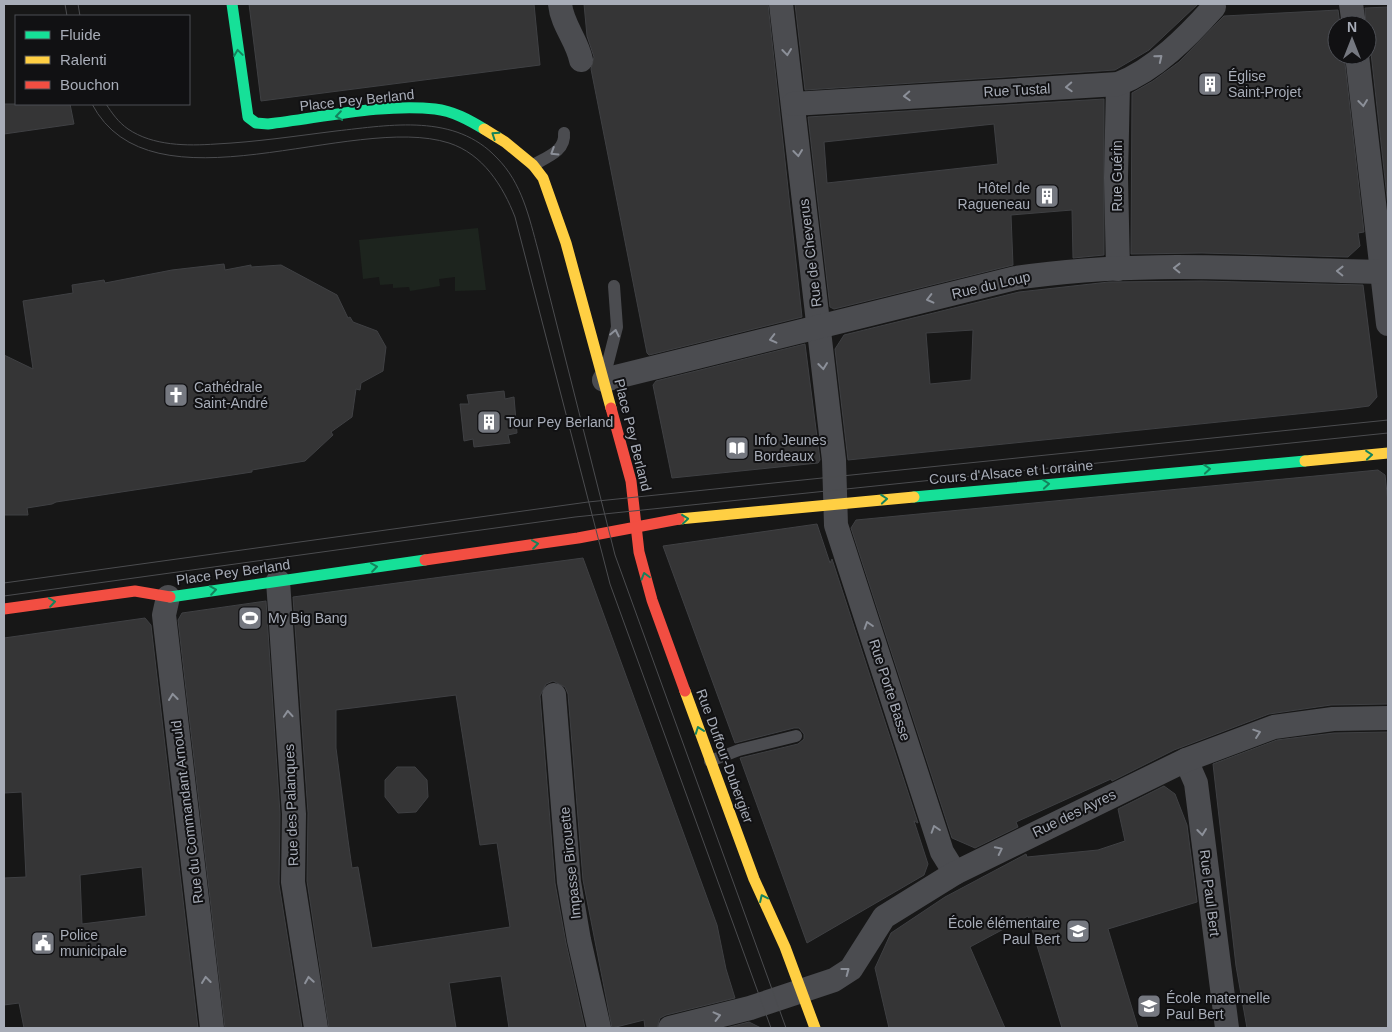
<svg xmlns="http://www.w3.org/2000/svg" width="1392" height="1032" font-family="Arial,sans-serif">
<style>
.green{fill:#1d241e}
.building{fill:#353536;stroke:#3f4043;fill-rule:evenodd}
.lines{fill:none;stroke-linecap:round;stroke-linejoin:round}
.lane{stroke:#4b4c50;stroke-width:12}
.street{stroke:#4b4c50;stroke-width:24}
.fast{stroke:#16e098;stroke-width:11}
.slow{stroke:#ffcf43;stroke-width:11}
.jam{stroke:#f24e42;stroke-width:11}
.tram{stroke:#4b4c4f;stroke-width:1}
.oneway{stroke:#8c9099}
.oneway2{stroke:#14835c}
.labels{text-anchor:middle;stroke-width:4;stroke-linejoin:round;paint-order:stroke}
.poi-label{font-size:14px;fill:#a8adb8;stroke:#111113;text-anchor:start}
.street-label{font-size:14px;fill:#a8adb8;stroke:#111113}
</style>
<rect width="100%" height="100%" fill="#171717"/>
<path class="green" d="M478,228l8,62 -31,1v-14l-16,2 1,7 -30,5 -1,-4 -16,1v-4l-13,1 -1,-8 -16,2 -4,-39z"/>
<g class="building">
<path d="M249,4h285l6,61 -279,36z"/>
<path d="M584,4h184l34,313 -153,38 -2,-2 -56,-284 3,-12 -7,-21z"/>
<path d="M795,4h403l-49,46 -34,20 -310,20z"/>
<path d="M1388,7v199l-17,-153 -4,-7 -2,-38z"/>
<path d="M1338,10l2,15h-3v30h7l20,177 -6,1 2,13 -12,11 -146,-4 -71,1 1,-161 21,-12 26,-19 45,-46z"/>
<path d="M1104,99v156l-31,3 -1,-48 -61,5 2,50 -179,44 -4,-2 -22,-190zM994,124l4,40 -171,19 -3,-41z"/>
<path d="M4,104h66l4,20 -70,10z"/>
<path d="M224,264l1,6 26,-5v2l30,-2 56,30 11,23 2,-1 3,5 24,9 9,16 -3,24 -22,12 -1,7 -4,-1 -4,28 -21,15 2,3 -28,26 -53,9v2l-196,30 -4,2 -25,4 1,7h-24v-160l29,14 -10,-68 50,-8 -1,-8 32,-5 1,3 67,-13z"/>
<path d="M1202,281l161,4 14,112 -8,9 -23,3 -498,51 -13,-111 9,-14 175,-43 90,-10zM973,330l-2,50 -41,4 -4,-51z"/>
<path d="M805,344l15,116 -2,3 -146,15 -19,-93 3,-4z"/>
<path d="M504,391l1,8 9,-2 3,36 -9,2 2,8 -36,4 -1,-8 -9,2 -4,-37h9l-2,-9z"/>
<path d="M1378,470l7,5 3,27v202l-57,1 -62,9 -95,36 -62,31 -1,-2 -95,43 2,5 -43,21 -23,-10 -101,-310 5,-8z"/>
<path d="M817,524l13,39 2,-4 86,264 -4,-2 14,43 -4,11 -117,68 -67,-185 58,-14 6,-5v-5l-5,-6h-5l-59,15 -72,-197z"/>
<path d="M583,558l134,367 9,44 9,29 -69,17 -6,3 -3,10h-12l-1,-8 -32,8 -29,-148 -15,-186 -3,-7 -12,-6 -7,3 -6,12 15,187 11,60 19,85h-76l-8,-52 -52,7 7,45h-127l-22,-147 1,-68 -15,-216zM456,695l24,150 17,-2 13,84 -138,21 -14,-81 -6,1 -4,-28 -12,-92v-38z"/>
<path d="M266,601l14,213 -1,70 23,144h-77l-47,-408 4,-7z"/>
<path d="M145,618l6,7 47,403h-174l-5,-25 -15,2v-127l22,-1 -4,-85 -18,1v-155zM142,867l4,49 -64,8 -2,-49z"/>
<path d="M1388,732v296h-141l-11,-62 -23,-202 64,-24 57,-7z"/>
<path d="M397,767h18l12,13 1,17 -12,15 -18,1 -13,-16v-17z"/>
<path d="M1164,786l11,8 12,31 10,77 -89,27 30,99h-76l-34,-112 -58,31 35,81h-116l-14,-60 16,-35 54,-36 81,-43 1,3 71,-7 27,-9 -7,-32z"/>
<path d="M749,1022l12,6h-35z"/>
</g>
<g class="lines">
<g class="lane">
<path d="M533,165c14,-8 33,-14 31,-32"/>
<path d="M606,370l11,-43 -3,-41"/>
<path d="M710,761l29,-11 57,-14"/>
</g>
<g class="street">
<path d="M560,4c2,21 17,36 21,56"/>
<path d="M781,4l53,456 2,65 106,327 13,21"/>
<path d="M1351,4l3,21"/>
<path d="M1357,55l31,269"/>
<path d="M1118,84l-2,94 2,91"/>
<path d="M793,104l325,-20c37,-14 70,-48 96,-77"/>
<path d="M604,380l412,-102c123,-19 249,-8 372,-6"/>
<path d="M278,581l16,233 -1,68 23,146"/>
<path d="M168,597l-4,18 48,413"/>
<path d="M554,695l15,187 10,58 20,88"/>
<path d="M1186,760l10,23 31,245"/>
<path d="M670,1028l80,-20 84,-28 17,-11 33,-52 71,-44 231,-113 88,-33 59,-8 55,-1"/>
</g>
<g class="fast">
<path d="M232,4l16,113 8,6 12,1c52,-6 116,-21 167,-15 18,2 34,11 49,20"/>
<path d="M914,497l391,-36"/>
<path d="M170,597l255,-37"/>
</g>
<g class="slow">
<path d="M484,129l21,13 28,23 10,13 23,65 45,165"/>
<path d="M1305,461l83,-8"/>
<path d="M679,519l235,-22"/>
<path d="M685,691l69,188 31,68 30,81"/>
</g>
<g class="jam">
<path d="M611,408l20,73 8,71 13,48 33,91"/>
<path d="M425,560l153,-22 101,-19"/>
<path d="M4,609l131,-18 35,6"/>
</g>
<g class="tram">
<path d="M65,4l2,12"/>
<path d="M78,4l2,12"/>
<path d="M92,104c59,113 260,8 357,39 34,11 54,43 66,74l95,367 161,444"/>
<path d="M106,104c6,9 12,18 22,25 25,17 59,17 88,15 40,-2 80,-8 120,-13 55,-6 119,-18 161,27 25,25 32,59 41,92l77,305 171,473"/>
<path d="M4,583l584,-81 800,-82"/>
<path d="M4,596l571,-79 813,-84"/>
</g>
</g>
<defs><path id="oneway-chevron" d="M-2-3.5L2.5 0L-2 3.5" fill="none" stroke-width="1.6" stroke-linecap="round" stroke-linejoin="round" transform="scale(1.25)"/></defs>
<g class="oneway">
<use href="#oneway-chevron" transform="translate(787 52) rotate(83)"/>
<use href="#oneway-chevron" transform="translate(1159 58) rotate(-39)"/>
<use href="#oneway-chevron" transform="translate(1069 87) rotate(177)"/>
<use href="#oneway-chevron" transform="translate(907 96) rotate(177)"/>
<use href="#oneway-chevron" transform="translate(1363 103) rotate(83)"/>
<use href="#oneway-chevron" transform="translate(554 152) rotate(148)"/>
<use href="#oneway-chevron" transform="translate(798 153) rotate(83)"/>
<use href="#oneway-chevron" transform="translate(1177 268) rotate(-179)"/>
<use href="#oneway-chevron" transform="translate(1340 271) rotate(-179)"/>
<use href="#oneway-chevron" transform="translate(930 299) rotate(166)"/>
<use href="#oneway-chevron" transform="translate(615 333) rotate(-78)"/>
<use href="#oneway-chevron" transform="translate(773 339) rotate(166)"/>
<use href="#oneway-chevron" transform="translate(823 366) rotate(83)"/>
<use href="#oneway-chevron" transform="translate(868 625) rotate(-108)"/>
<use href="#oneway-chevron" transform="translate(173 697) rotate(-97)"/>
<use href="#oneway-chevron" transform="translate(288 714) rotate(-94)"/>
<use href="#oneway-chevron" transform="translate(1257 733) rotate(-19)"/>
<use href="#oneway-chevron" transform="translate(935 829) rotate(-108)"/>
<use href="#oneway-chevron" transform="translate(1202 832) rotate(83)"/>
<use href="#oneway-chevron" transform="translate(999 850) rotate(-26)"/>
<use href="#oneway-chevron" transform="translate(846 971) rotate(-37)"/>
<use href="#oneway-chevron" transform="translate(206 980) rotate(-97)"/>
<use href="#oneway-chevron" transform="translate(309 980) rotate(-99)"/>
<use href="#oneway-chevron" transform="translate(717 1016) rotate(-14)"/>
</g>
<g class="oneway2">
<use href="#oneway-chevron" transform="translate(238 53) rotate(-98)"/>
<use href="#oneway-chevron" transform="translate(339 116) rotate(172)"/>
<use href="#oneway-chevron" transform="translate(495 135) rotate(-146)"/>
<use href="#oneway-chevron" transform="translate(1369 455) rotate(-5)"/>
<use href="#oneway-chevron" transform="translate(1207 469) rotate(-5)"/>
<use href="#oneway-chevron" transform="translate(1046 484) rotate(-5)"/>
<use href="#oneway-chevron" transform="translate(884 499) rotate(-5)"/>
<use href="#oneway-chevron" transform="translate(685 519) rotate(-6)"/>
<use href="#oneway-chevron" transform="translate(535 544) rotate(-8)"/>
<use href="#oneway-chevron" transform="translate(374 567) rotate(-8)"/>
<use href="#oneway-chevron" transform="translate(645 576) rotate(-106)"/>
<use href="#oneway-chevron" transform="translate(213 590) rotate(-8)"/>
<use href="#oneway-chevron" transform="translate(52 602) rotate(-8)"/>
<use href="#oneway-chevron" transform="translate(699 730) rotate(-110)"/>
<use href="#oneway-chevron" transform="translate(763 898) rotate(-115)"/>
</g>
<defs>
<g id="building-square" transform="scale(1.25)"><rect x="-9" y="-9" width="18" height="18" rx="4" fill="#757880" stroke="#111113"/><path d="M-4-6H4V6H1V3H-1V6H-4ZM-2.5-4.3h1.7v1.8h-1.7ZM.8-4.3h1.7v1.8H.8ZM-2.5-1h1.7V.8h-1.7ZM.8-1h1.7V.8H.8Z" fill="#fff"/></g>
<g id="church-square" transform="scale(1.25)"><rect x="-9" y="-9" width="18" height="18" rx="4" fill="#757880" stroke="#111113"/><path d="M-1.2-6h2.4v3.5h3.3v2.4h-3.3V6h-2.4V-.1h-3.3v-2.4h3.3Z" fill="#fff"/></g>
<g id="library-square" transform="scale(1.25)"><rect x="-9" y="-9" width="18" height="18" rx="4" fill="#757880" stroke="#111113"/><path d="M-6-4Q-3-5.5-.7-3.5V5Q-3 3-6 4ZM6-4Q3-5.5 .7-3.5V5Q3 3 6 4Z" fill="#fff"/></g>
<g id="stadium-square" transform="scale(1.25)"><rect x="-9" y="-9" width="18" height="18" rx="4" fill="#757880" stroke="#111113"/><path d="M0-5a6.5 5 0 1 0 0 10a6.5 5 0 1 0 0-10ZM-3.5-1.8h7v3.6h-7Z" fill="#fff"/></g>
<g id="school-square" transform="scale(1.25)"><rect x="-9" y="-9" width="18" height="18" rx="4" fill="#757880" stroke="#111113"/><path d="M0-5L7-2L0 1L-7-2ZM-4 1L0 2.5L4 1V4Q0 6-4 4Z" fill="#fff"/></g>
<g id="civic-square" transform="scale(1.25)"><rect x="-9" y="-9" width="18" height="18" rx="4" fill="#757880" stroke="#111113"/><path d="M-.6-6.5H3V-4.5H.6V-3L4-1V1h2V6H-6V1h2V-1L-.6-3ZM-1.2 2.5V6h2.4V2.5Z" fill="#fff"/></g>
</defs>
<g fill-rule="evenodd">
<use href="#building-square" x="1210" y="84"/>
<use href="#building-square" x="1047" y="196"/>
<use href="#church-square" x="176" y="395"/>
<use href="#building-square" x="489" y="422"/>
<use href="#library-square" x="737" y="448"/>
<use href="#stadium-square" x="250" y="618"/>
<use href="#school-square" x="1078" y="931"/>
<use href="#civic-square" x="43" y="943"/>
<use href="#school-square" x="1149" y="1006"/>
</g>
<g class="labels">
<g class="poi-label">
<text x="1228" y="81">Église<tspan x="1228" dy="16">Saint-Projet</tspan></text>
<text x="1030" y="193" text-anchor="end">Hôtel de<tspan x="1030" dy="16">Ragueneau</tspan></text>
<text x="194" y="392">Cathédrale<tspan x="194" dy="16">Saint-André</tspan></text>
<text x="506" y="427">Tour Pey Berland</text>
<text x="754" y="445">Info Jeunes<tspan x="754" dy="16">Bordeaux</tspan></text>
<text x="268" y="623">My Big Bang</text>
<text x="1060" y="928" text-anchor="end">École élémentaire<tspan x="1060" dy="16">Paul Bert</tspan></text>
<text x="60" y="940">Police<tspan x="60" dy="16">municipale</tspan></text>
<text x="1166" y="1003">École maternelle<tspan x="1166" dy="16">Paul Bert</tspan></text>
</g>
<g class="street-label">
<text transform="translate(1017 90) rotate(-3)" y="5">Rue Tustal</text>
<text transform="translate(357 100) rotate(-6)" y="5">Place Pey Berland</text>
<text transform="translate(1117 176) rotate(-90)" y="5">Rue Guérin</text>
<text transform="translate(810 253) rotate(-97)" y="5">Rue de Cheverus</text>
<text transform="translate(991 285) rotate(-13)" y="5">Rue du Loup</text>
<text transform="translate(633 435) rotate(76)" y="5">Place Pey Berland</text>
<text transform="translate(1011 472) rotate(-5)" y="5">Cours d'Alsace et Lorraine</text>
<text transform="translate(233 572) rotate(-8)" y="5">Place Pey Berland</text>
<text transform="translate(890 690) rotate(72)" y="5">Rue Porte Basse</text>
<text transform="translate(725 756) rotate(70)" y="5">Rue Duffour-Dubergier</text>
<text transform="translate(291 805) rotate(-92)" y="5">Rue des Palanques</text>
<text transform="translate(187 812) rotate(-97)" y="5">Rue du Commandant Arnould</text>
<text transform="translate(1074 813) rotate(-26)" y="5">Rue des Ayres</text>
<text transform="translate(570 863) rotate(-96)" y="5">Impasse Birouette</text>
<text transform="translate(1210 893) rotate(83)" y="5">Rue Paul Bert</text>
</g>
</g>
<rect width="1392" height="1032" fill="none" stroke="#a8adb8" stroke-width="10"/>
<rect x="15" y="15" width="175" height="90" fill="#111113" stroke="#4d4f55"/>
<rect x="25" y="31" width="25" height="8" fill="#16e098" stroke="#4d4f55"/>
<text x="60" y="40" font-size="15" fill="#a8adb8">Fluide</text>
<rect x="25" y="56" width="25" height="8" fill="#ffcf43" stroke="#4d4f55"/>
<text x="60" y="65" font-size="15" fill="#a8adb8">Ralenti</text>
<rect x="25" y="81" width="25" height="8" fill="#f24e42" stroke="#4d4f55"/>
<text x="60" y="90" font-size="15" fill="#a8adb8">Bouchon</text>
<g transform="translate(1352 40)"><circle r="24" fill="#111113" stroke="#4d4f55"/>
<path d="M0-4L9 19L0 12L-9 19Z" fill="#757880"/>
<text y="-8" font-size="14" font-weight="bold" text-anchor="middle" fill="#a8adb8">N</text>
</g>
</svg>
